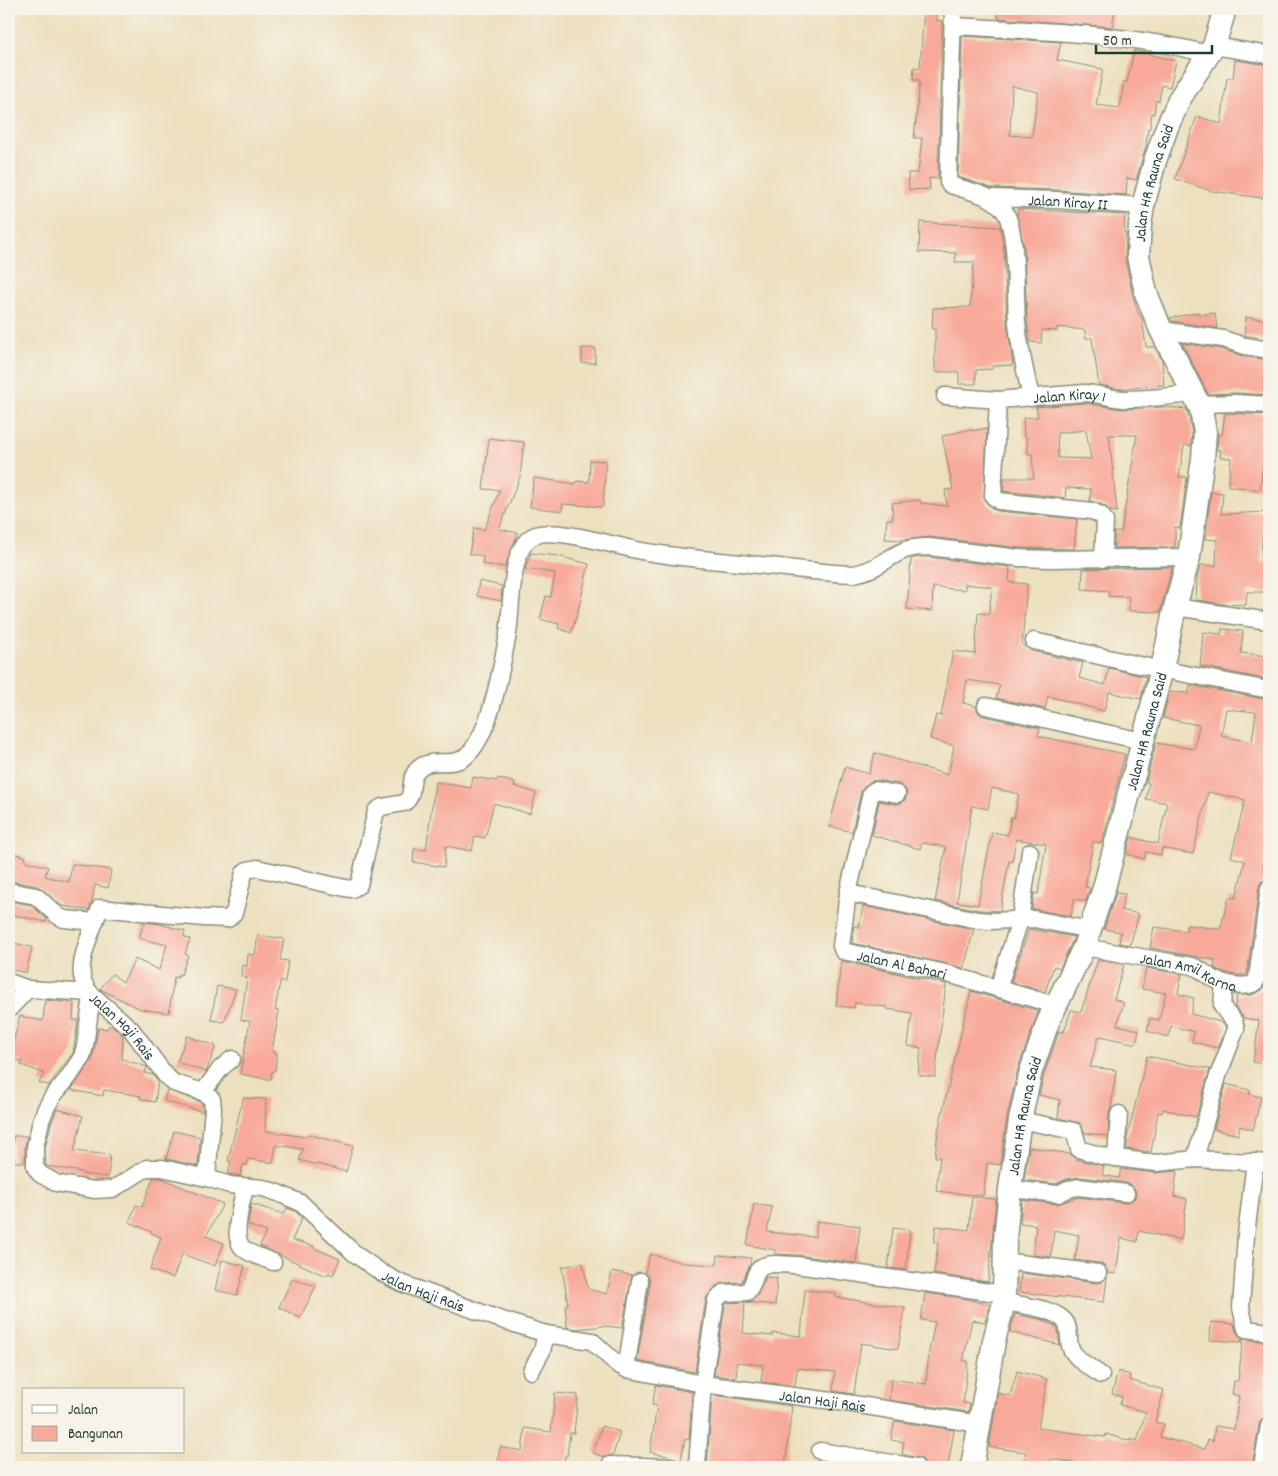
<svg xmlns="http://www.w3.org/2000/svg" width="1278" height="1476" font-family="Dekko,sans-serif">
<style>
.building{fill:#f8a999;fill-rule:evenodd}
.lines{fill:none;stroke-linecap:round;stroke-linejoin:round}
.minor-casing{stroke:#868e7a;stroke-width:19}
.secondary-casing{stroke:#868e7a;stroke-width:25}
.minor{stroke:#fff;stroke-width:16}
.secondary{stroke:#fff;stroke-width:22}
.labels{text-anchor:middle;stroke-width:4;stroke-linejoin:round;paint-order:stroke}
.street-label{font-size:16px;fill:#1f3d34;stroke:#f7f3e8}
</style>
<rect width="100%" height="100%" fill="#f7f3e8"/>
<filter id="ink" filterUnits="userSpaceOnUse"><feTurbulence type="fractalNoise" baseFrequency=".02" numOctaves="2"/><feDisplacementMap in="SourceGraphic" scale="10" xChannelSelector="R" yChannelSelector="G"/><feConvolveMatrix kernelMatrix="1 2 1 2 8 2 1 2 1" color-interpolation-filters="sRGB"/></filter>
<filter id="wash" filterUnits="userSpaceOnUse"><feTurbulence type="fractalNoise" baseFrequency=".0096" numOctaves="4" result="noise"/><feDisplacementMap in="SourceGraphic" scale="20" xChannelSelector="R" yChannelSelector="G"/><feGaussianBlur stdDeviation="1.12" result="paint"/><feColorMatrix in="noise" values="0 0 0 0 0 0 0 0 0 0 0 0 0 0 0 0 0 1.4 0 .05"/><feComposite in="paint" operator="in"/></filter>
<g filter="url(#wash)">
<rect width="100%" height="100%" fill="#ede0bf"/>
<g id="blocks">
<g class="building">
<path d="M924,9h12v11l6,1 -4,158 -9,-1 1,11 -21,1 -1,-17h10l4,-35h-8l6,-58h-7l1,-13 6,1z"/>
<path d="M999,9h116l-3,18 -114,-9z"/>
<path d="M962,36l99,6 -4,18 46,9 -7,36 24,3 4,-27 3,1 7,-32 42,11 -6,26 -8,-2 -3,16 -3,-1 -2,14 -2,-1 -2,15h-2l-2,18 -10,34 -9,-2 -1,17 -70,-5 -65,-2 -33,-11zM1012,86l26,6 -6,45 -22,-2z"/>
<path d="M1235,60l34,5v134l-57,-8 -37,-12 22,-63 24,8 6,-46h6z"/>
<path d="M1018,209l107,6 -1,18h2l-1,26 8,37 5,16 4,7 4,28h9l7,14 2,24 -45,4 -20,-4 -7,-47h-7v-8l-28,-3v4l-15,-1 -1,13 -11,-1 -3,-21 -3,-73 -7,-33z"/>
<path d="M920,222l80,5 4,23 3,73 6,42 -21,1v3l-16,1v14h-17v-12h-24v-43h-3l1,-21 37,-1 4,-45h-19l1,-9 -37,-1z"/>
<path d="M1199,312v3l16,-2 2,15 -45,-7 -2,-3z"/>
<path d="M1246,317l23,3v20l-25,-5z"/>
<path d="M1182,343l39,6 22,7 26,4v35l-33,-2 -28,1z"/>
<rect x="582" y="348" width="13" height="15"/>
<path d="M1084,403l38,6 42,-2 23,2 5,24 -1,13 -7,-1 -5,32h8l-7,51 -5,-1v20l-61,1v-16h7l16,-97h-28l8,77 -7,-1 -5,-5 -15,-5 1,-12 -25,-1 -1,10 -62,-7 1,-13h30l-2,-24h-4l-1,-17h-3l-1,-19 15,-1 -2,-10zM1086,430l5,29 -33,-1 -1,-25z"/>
<path d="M1225,413l44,2v49h-6l-3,26 -32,-4 3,-28 -11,-1 1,-7h-4l1,-16 4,1z"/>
<path d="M987,428l-3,72 9,9 5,2 79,8 -3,30 -54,-1 -91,-11 -26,3 -18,-1 2,-20h6l-1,-16 28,-3 1,3 26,3 -2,-16 8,-1 -11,-53 29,-7 1,2z"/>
<path d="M489,438l35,4 -4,35 -21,52 19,4 -13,34 -23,-3 1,-8 -14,-2 5,-26 10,2 16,-40 -17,-1z"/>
<path d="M590,460l16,1 -3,46 -40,-3 -1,7 -32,-4 4,-29 42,6v-3l13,1z"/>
<path d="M1211,492l12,1 -2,21 48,-2v25l-7,-1 -1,26 8,1v29h-22l-1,13 -24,-1 -26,-4 1,-22 4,-13 15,1 1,-26 -12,-1z"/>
<path d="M531,553l27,3 31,8 -12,51 -6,18 -13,-5 1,-4 -19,-5 6,-23 5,1 4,-24 -30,-4z"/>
<path d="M918,557h10l82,10 -1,15 18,2 -5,61 10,6 51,12 -4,15 26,7 4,-17 37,9 -5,22 -32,-7 -5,19 -56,-15 -3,13 -49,-11 4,-13 -33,-5 -4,23 13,3 3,7 4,3 57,12 -2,8 87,18 -23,89 -9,-1 -8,45 5,1 -4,13 -12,-2 -3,17 -39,-7 2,-16 4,1 8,-50 -30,-5 -4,23 -3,-1 -9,50 -21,-1 -44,-9 11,-54 -24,-4 -2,6 -48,-14 7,-34 17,3 5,-1 4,-3 2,-5 -1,-5 -7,-6 -22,-4 -8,2 -8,9 -9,41 -23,-6 16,-59 24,7 6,-21 73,22 6,-29 -24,-7 6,-24 5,1 12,-65 22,3 3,-41 11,1 3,-27 -27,-3v6l-32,-3 -1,24 -25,-2 4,-50zM992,788l27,6 -5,24 -3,-1 -3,18 -16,-3 -14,73 -21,-3 15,-96 16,3z"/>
<path d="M1172,567l-12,45 -31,-1v-14l-21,-1 1,-5 -27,-2 1,-20z"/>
<path d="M479,581l23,5 -1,15 -24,-5z"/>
<path d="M1222,629l21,2 -2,22 28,3v24l-69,-14 3,-34 18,2z"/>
<path d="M1190,685l79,15v139l-6,28h2l-1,4h5v7l-8,4 -2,5 -12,88h-12l-15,-4 -6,-3 1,-8 -65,-12 4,-21 32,4 1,-6 33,4 9,-32 7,1 9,-37 -14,-4 14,-57 -37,-8 -15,62 -31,-6 -1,7 -15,-3 -2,7 -17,-5 4,-17 27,7 9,-41 -21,-4 3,-16 -3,-1 10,-39 38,6 5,-24 -36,-7 6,-26 20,1zM1226,709l30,3 -4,30 -31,-6z"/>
<path d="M473,777l24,4 1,-3 17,5 -1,3 22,7 -6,21 -36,-11 -9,35 -10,-2 -3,15 -26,-5 -2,21 -31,-5 1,-13 12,1 9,-68 36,6z"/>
<path d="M9,852l17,5 -1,4 23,6 -3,9 24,6 3,-18 39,6 -3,18 -13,-3 -3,17 -3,8 -27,-4 -24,-20 -29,-5z"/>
<path d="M1116,893l9,1 -4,16 18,4 -9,31 -11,-2 2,-11 -17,-3z"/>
<path d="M9,901l22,4 16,14 -1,3 -37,-8z"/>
<path d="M863,906l111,23 -10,39 -112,-25 2,-17 5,1z"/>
<path d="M144,922l16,2 25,7 -1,6 6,2 -5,15 3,1 -7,20 -2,-1 -2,4 -3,-1 -5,36 -29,-4 -40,-20 12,-15 11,8 12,-23 24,11 8,-25 -28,-7z"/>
<path d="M1029,929l45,8 -14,31 -6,-2 -9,26 -34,-10z"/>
<path d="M258,935l26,4 -4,21 8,1 -3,21h-5l-5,28 4,1 -7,41 5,1 -2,18h-3l-1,8h-4l-27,-5 10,-53 -9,-1 6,-42 -6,-2 1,-11 5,1 1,-12 7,1z"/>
<path d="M9,942l23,5 -6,26 -17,-4z"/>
<path d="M1098,960l26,4 -10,35 10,4 -7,22 22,5 -3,14 -36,-8 -1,3 -1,-1 -8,29 26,3 -5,38 -2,5 -1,23 -23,-3 -5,-10 -22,-5 2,-18 -21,-5 5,-20 15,-44 5,1 7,-22 10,2z"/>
<path d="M841,961l105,23 -11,93 -17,-2 3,-27 -13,-2 4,-33 -25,-4v-2l-32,-4 -1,5 -18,-2z"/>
<path d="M1269,962v103l-16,-3 6,-41 -15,-3 -9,-11 2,-12h15l10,-5 5,-10z"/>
<path d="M1146,968l36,6 -4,18 1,2 15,4 -3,16 30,8 4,4 1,2 -8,20 -26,-6 2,-10 -23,-6 -3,11 -21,-6 3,-13 9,2 7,-27 -24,-4z"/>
<path d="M217,986l19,3 -12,33 -13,-2z"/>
<path d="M971,991l68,20 -21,57 -11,49 -7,48 -13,-2 -4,33 -47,-5 4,-34h-5l3,-26z"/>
<path d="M45,1000l29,3 -1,17h5l-5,33 -24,32 -10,-2 5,-10 -23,-8 1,-4 -13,-2v-12h3l8,-31 23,5z"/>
<path d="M108,1026h5l10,10 -1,23 25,8 -2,6 8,2 5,7 -3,20 -15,-3 1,-3 -37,-6 -1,6 -32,-6 21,-30 6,-32 9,1z"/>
<path d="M187,1036l29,10 -10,26 -29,-10z"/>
<path d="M1147,1056l63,13 -14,48 -33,-8 -1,4 -4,-1 -7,40 -24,-3v-11z"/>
<path d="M1226,1084l24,6 -1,4 12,3 -8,33 -13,-4 -2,9 -24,-6z"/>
<path d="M167,1090l31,11 4,3 1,8 -39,-11z"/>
<path d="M243,1098l23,1 -1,32 41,6 1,-3 46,12 -7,26 -28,-8 -1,1 -18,-5 4,-11 -27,-4 -3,18 -25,-4 -1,6h-4l-3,11 -12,-2 3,-12 -3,-1z"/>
<path d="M57,1109l26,7 -9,35 36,4 -2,22 -26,-3v-2l-36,-6 -1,-18 6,-24z"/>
<path d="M174,1131l26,6 -2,29 -32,-7z"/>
<path d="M13,1136h14l-2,11v15h-12z"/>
<path d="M1029,1147l41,7 6,5 28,7 -2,9 17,3 2,-9 35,4 21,-2 -3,25 13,3 -6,41 -42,-9 -2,11 -16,-4 -5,36 -8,-1 -4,-8 -4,-2 -25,-3 4,-25 -25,-5 -3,27 -18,-2 3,-30 -16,-2 2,-23 35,4 22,-7 46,6 9,-4 2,-5 -1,-5 -7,-6 -48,-6 -14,2 -10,5 -32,-4z"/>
<path d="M153,1178h8l62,26 -17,32 18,7 -9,23 -33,-12 -9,24 -23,-8 11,-33 -10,-4 1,-1 -23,-10 7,-17 6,2z"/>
<path d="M972,1197l24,2 -8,83 -54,-8 4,-30 -4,-1 2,-17 33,4z"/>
<path d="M251,1204l33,10 3,-6 8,3 7,7 -10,22 22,6v2l26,11 -7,16 -5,-2 -2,3 -66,-30 6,-14 -18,-7z"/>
<path d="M754,1204l18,3 -5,25 48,5 2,-16 43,5 -4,37 -59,-8 -22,-1v-4l-28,-5z"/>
<path d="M893,1228l17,2 -4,40 -18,-2z"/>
<path d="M650,1254l34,9 33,2 1,-10 33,3 -1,6 -8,18 -19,1 -7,3 -10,12 -11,74 -58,-11 13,-78 -1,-6 -4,-5z"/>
<path d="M222,1260l23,6 -8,29 -22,-5z"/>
<path d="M583,1263l5,26 19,5 5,-23 20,4 -10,53 -18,-2 -27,3 -10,-2 -2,-22 3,-1 -6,-37z"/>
<path d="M1021,1273l76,10 5,-1 5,-5 -3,25 -85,-10z"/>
<path d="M766,1277l11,1 -2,27 -29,-3 6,-1 5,-5z"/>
<path d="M292,1279l24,7 -16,32 -21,-11z"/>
<path d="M805,1290l31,3 -1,4 70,11 -7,41 -37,-6 -7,51 -21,-3 2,-19 -38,-4 -2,18 -34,-4 2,-17 -26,-3 -1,16 -22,-3 11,-70 2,-2 18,-1 -2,31 30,3v-3l28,3z"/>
<path d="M925,1293l38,5 27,7 -5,17 -13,-2 -9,41h5l-5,42 7,1 -2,8 -79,-12 2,-21 35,5 3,-33 6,-29 -14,-2z"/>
<path d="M1015,1314l28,6 12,6 3,4 2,15 -50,-13z"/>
<path d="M1211,1322l23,2 2,8 6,6 -1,4 -31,-2z"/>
<path d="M1243,1339l26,3 -4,44 4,1 -2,15h2l-2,14 -5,3 -3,5 -7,43h-171l1,-3 -31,-5 -1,8h-27l3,-15 -37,-5 9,-54 12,3 7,-25 30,8 -9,49 67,9 1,-3 24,7v-2l7,2 9,-29 -26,-7 2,-8 -10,-3 6,-23 12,4 -1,5 35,10 -9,32 9,2 -4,13 45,12 3,-10 5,2 2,-15 19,3 5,-33 -7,-2 2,-13h4z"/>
<path d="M656,1385l36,7 -3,48 -4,-1 -5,25 -5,-6 -25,-6 7,-46 -5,-1z"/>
<path d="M555,1393l23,2 -4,38h-4l-3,23h-2l-2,11h-66l3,-20 22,4 3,-23 26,4z"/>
<path d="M712,1395l80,11 -7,61h-78z"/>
<path d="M895,1421l59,9 -6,37 -22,-1 -4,-7 -20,-5 2,-12 -13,-2z"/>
<path d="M602,1426l18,6 -7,23 -9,2 -11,-4z"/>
</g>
</g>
</g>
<g filter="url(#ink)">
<use href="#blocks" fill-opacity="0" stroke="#868e7a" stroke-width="1"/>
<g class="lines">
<g class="minor-casing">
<g id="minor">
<path d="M953,9l-5,173 3,3c19,7 42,9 54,27 13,21 10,83 12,110 2,26 9,51 14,76"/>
<path d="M954,26c85,5 171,7 255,28"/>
<path d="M1214,46l55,9"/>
<path id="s1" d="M992,198l64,2 87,6"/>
<path d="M1161,330l62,9 22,7 24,4"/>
<path id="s2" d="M945,396l53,4 86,-7c13,0 25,5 39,6 23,0 47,-3 71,-5"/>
<path d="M998,400l-5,96 6,5 93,10 9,4 4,6 -2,38"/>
<path d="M1199,404l36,-1 34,2"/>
<path d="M1175,607l94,14"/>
<path d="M1034,641l100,23 135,26"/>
<path d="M986,706l156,35"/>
<path id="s3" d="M897,794l-22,-4 -4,3 -23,100 -7,53 2,5 98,21 114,33"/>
<path d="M9,891l27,5 22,20 6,3 31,3"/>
<path d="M848,893l130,27 12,1 44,-2 56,11"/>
<path id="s4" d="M1084,947l108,19c8,2 13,8 20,12 11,6 32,11 43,5l2,-5 12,-90"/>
<path id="s5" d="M9,982l19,7 62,4 41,36 35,47 8,7 29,9 9,7 1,10 -6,69 23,7 33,3 15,5 23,10 54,51 27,19 19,10 95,35 50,16 46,7 25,23 9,5 77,15 137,18 139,22"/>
<path d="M998,989l22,-69 10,-68"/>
<path d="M90,993c-4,-5 -7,-11 -8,-17 -3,-19 12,-50 18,-68l104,10 24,1 6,-6 10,-40 3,-3 10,-2 88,20 7,1 7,-4 17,-74 6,-4 22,-4c12,-8 4,-24 13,-33 12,-13 29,-4 43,-10 29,-13 41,-92 47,-121 6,-24 0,-95 29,-104 22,-8 85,13 111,17 34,6 68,8 102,12 35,3 70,9 105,10 23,-4 32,-16 51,-24 8,-3 16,-3 24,-3l90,11 31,1 139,-2"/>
<path d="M92,996l-7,50 -3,11 -14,21 -15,18 -7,12 -5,13 -6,26v20l5,7 16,9 38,7 19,-1 34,-21h15l45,10"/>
<path d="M9,1009l19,-20"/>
<path d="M203,1092l18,-24 11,-9"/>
<path d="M1020,1120l54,11 5,18 23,7 45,6 10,1 38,-4 74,4"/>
<path d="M1116,1158l3,-44"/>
<path d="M1195,1159l23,-83 18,-47 -2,-8 -8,-9 -4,-6 2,-23"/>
<path d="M1255,1162l-9,73 -5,73 5,21 23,3"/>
<path d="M245,1188c-3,14 -15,50 -1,61 8,6 19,9 29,13"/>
<path d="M1010,1189l48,5 10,-5 11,-2 47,6"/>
<path d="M1004,1261l94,12"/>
<path d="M1004,1302c16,3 53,6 62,21 4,7 2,15 4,23 4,13 20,21 31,29"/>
<path d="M626,1369l14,-88"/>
<path d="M531,1371l11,-20 4,-17"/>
<path d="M820,1451l96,16"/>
<path d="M610,1465l60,2"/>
<path d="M697,1467l6,-83 13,-84 7,-7 24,-1c5,-5 6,-11 9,-18 6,-15 27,-9 40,-9l208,29"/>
<path d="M1262,1467l7,-41"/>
</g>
</g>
<g class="secondary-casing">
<g id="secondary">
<path id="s6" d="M972,1467l22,-126 10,-39 1,-64 5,-49 10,-69 11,-49 17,-49 36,-75 20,-59 58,-219 13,-62 14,-50 14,-99 2,-26 -4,-23 -40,-79 -15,-37 -8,-37 2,-31 3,-19 12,-45 12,-34 13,-29 34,-52 11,-37"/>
</g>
</g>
<use href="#minor" class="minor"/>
<use href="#secondary" class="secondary"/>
</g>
</g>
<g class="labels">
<g class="street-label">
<text dy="6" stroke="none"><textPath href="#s6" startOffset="1331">Jalan HR Rauna Said</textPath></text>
<text dy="6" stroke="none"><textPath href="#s1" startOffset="76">Jalan Kiray II</textPath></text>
<text dy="6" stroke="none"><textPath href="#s2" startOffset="125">Jalan Kiray 1</textPath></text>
<text dy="6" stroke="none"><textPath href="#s6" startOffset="761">Jalan HR Rauna Said</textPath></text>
<text dy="6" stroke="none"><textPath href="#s3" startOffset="249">Jalan Al Bahari</textPath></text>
<text dy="6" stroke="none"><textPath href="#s4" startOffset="108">Jalan Amil Karna</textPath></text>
<text dy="6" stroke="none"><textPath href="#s5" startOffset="129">Jalan Haji Rais</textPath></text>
<text dy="6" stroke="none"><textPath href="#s6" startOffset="356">Jalan HR Rauna Said</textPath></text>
<text dy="6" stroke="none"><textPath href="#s5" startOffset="578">Jalan Haji Rais</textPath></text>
<text dy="6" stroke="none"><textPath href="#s5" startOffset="998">Jalan Haji Rais</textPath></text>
</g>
</g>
<rect width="1278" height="1476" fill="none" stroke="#f7f3e8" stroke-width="30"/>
<rect x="22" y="1388" width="162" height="65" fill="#f7f3e8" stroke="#a1aaa0"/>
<rect x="32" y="1405" width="25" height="8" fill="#ffffff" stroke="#a1aaa0"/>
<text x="68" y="1414" font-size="15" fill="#1f3d34">Jalan</text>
<rect x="32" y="1426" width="25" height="15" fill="#f8a999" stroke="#a1aaa0"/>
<text x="68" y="1438" font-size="15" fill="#1f3d34">Bangunan</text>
<path d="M1096 45v8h116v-8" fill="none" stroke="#1f3d34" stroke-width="2.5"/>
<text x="1103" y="45" font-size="15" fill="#1f3d34" stroke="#f7f3e8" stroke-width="4" paint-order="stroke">50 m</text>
</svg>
